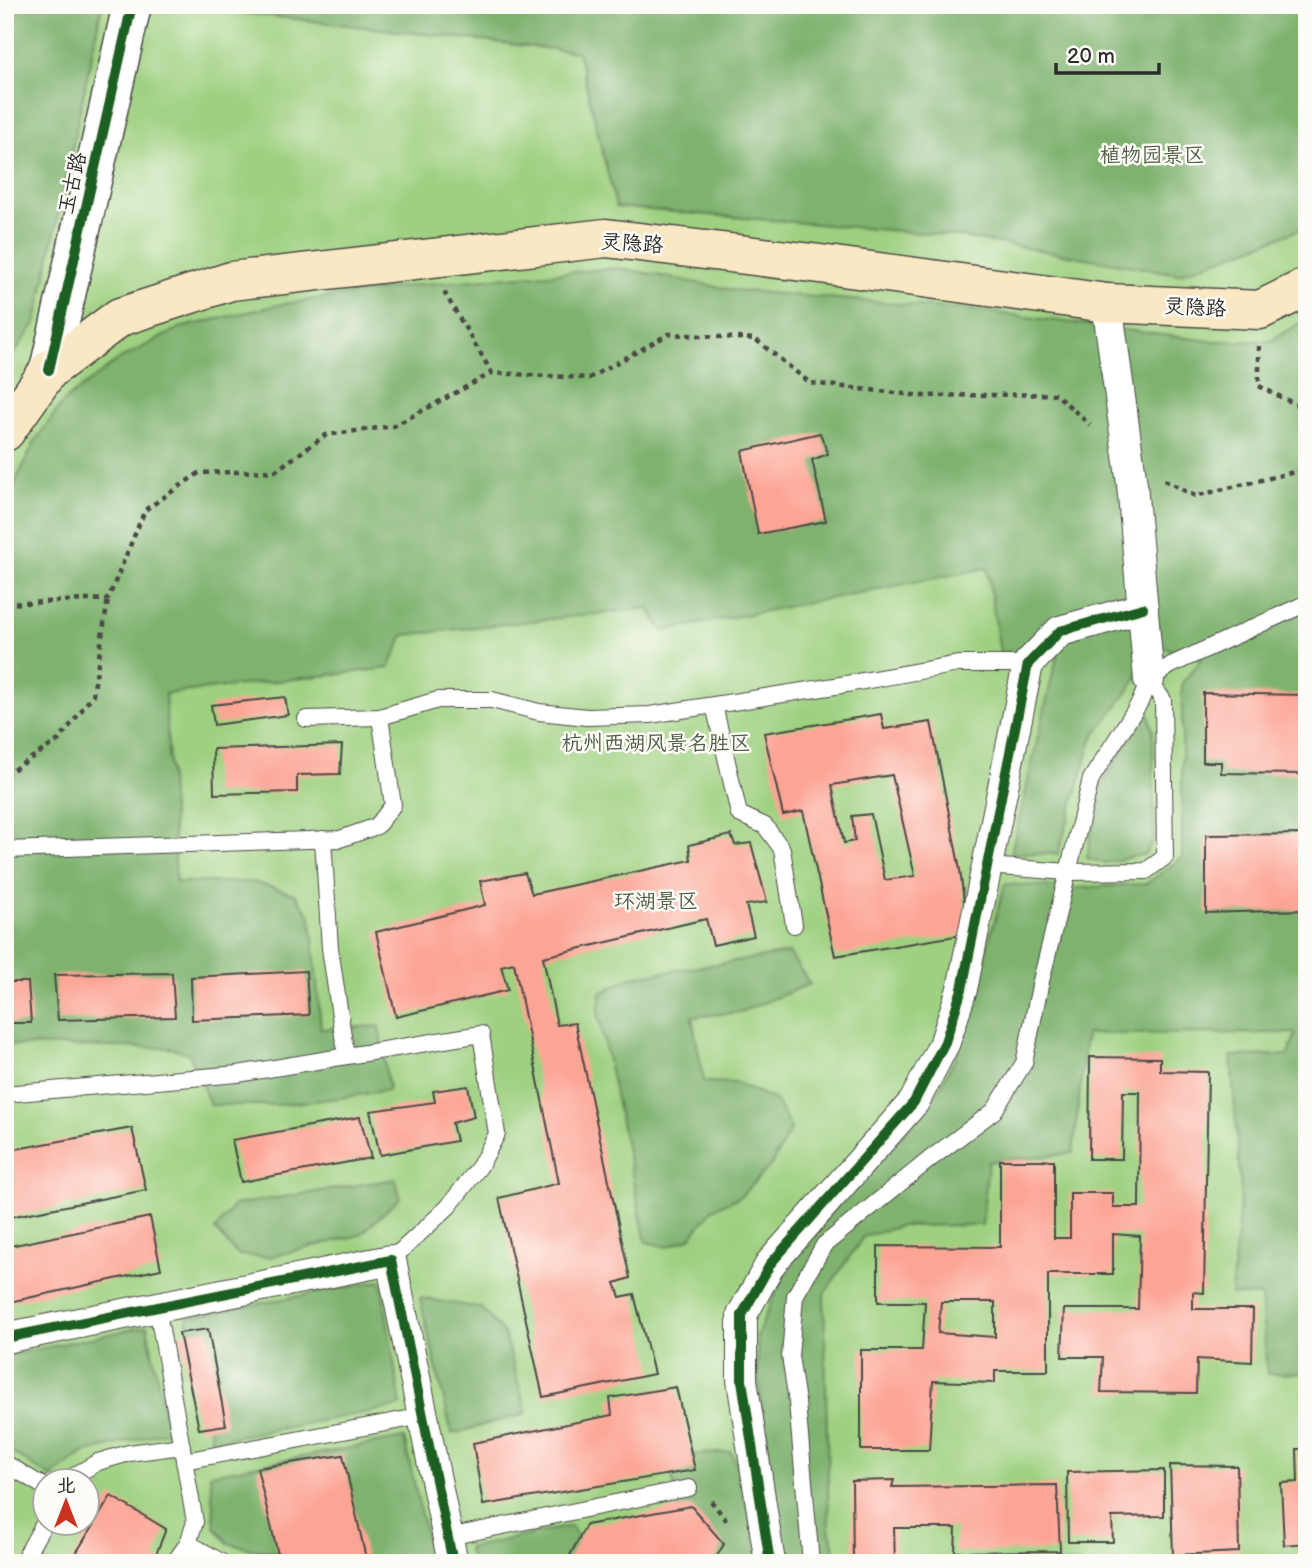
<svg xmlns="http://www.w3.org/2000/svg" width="1312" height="1568" font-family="'Balsamiq Sans','LXGW WenKai TC',sans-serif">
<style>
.green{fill:#9ed080;stroke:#647e56;stroke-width:2;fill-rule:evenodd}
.forest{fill:#7eb26e;stroke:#546e4c;stroke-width:2}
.building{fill:#fca595;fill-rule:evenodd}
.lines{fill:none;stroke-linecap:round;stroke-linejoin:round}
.service-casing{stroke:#494844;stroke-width:18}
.minor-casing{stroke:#494844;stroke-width:32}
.tertiary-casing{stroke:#494844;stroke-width:41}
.secondary-casing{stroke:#494844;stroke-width:41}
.path{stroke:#494844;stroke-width:4.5;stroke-dasharray:5 5;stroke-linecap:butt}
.service{stroke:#fff;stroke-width:16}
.minor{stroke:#fff;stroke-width:30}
.tertiary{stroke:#fff;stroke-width:38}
.secondary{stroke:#fae7c3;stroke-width:38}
.cycleway-casing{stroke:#fdfcf7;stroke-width:15}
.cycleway{stroke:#1b5e20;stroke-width:10}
.labels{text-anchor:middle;stroke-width:5;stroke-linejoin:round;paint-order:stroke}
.park-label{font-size:21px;fill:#4e5d44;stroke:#fdfcf7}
.street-label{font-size:21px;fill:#2b2b2b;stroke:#fdfcf7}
</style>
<rect width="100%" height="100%" fill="#fdfcf7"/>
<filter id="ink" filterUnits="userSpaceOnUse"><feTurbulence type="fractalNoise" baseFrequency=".0143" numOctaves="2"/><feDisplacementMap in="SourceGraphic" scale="14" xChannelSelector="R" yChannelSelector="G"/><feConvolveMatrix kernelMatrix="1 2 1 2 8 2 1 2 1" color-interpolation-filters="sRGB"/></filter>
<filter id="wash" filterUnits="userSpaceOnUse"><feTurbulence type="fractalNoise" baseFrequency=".00686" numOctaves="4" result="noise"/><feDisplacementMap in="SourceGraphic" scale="28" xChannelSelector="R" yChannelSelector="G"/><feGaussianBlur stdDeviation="1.57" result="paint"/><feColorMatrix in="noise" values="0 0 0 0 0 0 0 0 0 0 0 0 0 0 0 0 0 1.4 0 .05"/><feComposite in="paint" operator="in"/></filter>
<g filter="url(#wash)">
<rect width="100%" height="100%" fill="#f4ead3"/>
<path class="green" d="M5,5h1302v1558h-1302zM46,1480h42v42h-42z"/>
<g class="forest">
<path d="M5,5h97l-66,317 -31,44z"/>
<path d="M191,5h1116v222l-128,47 -223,-38 -340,-29 -38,-155 -387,-45z"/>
<path d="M620,268l114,22 248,21 227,30h61l37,-22v1054l-40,1 -6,-78 -30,-1 10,-104 -10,-135 57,-1 8,-22 -210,1 -13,119 -85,9 -6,63 -82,1 -37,11 -39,57 5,235 9,34h-55l-25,-185 -1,-42 34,-80 138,-150 26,-47 50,-175 71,4 70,-4 36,-27v-174l19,-23 -57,-20 -8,40 -44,59 -34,115 -47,-1 48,-205 -59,5 -13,-85 -325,63 -13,-23 -245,27 -15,33 -224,26 11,188h78l41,12 16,23 10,112 58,-3 10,64 -50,8 -63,7h-66l-21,-52 -19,-5 -165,-3v-541l30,-63 29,-40 54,-41 61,-32 103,-24 142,-20z"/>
<path d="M1148,709l5,22 1,108 -9,15 -40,9 -18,-5 12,-68z"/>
<path d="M789,953l21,31 -70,28 -48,5 12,65 33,1 38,17 16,28 -19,36 -32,33 -27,12 -23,29 -23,9 -21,-5 -48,-229 3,-20 30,-16z"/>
<path d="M396,1179l4,19 -40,37 -91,22 -31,-2 -23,-25 19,-25z"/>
<path d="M381,1281l20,125 -189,35 -25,-124z"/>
<path d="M420,1298l61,10 23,26 23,79 -75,21z"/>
<path d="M147,1326l21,105 -85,22 -32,24 -46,-29v-92z"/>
<path d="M404,1438l28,125h-128l-1,-7 -52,-7 -23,-6 -13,-16 -5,-53z"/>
<path d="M731,1452l11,25 17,86h-69l-19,-92 16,-16z"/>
<path d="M571,1526l13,22 3,15h-116l-3,-15z"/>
</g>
<g id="blocks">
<g class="building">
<path d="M820,433l8,21 -16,6 14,61 -68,13 -16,-83z"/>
<path d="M1203,693l104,2v79l-86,-1v-11h-18z"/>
<path d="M285,697l3,18 -74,10 -3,-20z"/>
<path d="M881,714l3,15 47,-7 29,148 8,64 -133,22 -32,-145 -20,4 -19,-82zM892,775l23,101 -30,4 -14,-66 -19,2 3,25 -11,2 -12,-58z"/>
<path d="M342,745l-2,29 -43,1v17l-83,2 -1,-45z"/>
<path d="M1307,834v76l-101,3v-78z"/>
<path d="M731,835l4,10 16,-2 16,59 -21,3 8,31 -41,9 -7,-26 -163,38 14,68 18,-2 55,255 -15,5 5,14 14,-3 20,80 -111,23 -44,-199 60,-15 -45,-220 -13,3 7,24 -112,27 -20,-85 109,-27 -5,-24 45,-8 7,21 159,-34 -2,-15z"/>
<path d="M306,971l3,44 -117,5 -1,-43z"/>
<path d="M172,973l3,44 -117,3 -4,-45z"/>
<path d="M5,982h23l3,41h-26z"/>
<path d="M1090,1057l70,1v13l48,1 -4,221 -11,-1v17h60l-1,53 -55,-3 -1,34 -95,-1 2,-35h-41l2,-48h74l2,-73 -27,-2v40h-65v97h-53v12l-62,-2 -4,69h-68v-100h61l3,-48h-47v-56l122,1v-87h54v78h16v-45h43v14h26l1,-115h-17l-1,67h-33zM941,1302h54v35l-57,-4z"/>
<path d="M468,1086l6,31 -22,6 4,18 -76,14 -10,-44 65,-9 -2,-11z"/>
<path d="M360,1117l11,41 -130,24 -9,-42z"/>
<path d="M132,1128l14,62 -141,28v-67z"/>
<path d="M150,1217l11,52 -156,34v-56z"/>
<path d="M208,1329l18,96 -27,4 -20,-96z"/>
<path d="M676,1387l19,83 -212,35 -10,-62 139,-28 -2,-17z"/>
<path d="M1297,1449h10v94l-23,2 -3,-62 17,-1z"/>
<path d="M343,1455l24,108h-87l-23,-95z"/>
<path d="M1170,1465l67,1 2,86 -66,3z"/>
<path d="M1164,1470v46l-52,1 1,25h-45l-1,-70z"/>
<path d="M894,1480l-2,7 165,-2 3,66 -105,1 1,-24h-62l1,35h-42l-1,-82z"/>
<path d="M111,1496l55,33 -11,28 10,6h-95z"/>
<path d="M691,1506l33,38 -11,19h-147l20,-38z"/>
</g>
</g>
</g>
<g filter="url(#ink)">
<use href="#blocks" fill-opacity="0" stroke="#494844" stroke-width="2"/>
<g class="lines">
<g class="service-casing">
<g id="service">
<path d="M714,705l25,109 26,12 17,23 12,76"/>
<path d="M306,719l74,-2 58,-17h54l47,12 48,5 63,-2 185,-29 123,-22h70"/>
<path d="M323,839l7,109 16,108"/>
<path d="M5,850l335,-11 37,-13 16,-21 -13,-88"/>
<path d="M987,866l81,6 78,-1 19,-14 -2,-157 -14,-20"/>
<path d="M5,1094l233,-20 243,-40 16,100 -17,32 -32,41 -57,53"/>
<path d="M157,1307l38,215 -7,21 -14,20"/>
<path d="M184,1461l239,-45"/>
<path d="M5,1463l41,25"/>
<path d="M67,1480l31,-18 31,-9 53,-7"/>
<path d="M448,1537l241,-49"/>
<path d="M188,1543l35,20"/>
<path d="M22,1563l24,-43"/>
<path d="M811,1563l-14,-161 -7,-46 5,-60 29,-51 106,-86 64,-48 30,-48 17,-82 50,-202 49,-77 9,-22 22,-15 136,-62"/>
</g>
</g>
<g class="minor-casing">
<g id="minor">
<path d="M1107,303l25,181 17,196"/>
<path d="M5,1338l386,-78 62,303"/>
<path d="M770,1563l-28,-183v-65l29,-52 143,-161 31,-60 17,-53 66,-325 32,-33 83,-23"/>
</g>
</g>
<g class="tertiary-casing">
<path id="tertiary" d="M49,370l83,-365"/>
</g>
<g class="secondary-casing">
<path id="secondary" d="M5,432l44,-62 71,-53 111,-36 375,-43 214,26 287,39 153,7 47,-23"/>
</g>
<g class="path">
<path d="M444,292l48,81"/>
<path d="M1259,346v40l48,24"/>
<path d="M1164,480l31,16 112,-27"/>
<path d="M5,604l103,-5 37,-89 54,-37 76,-2 51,-36 68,-9 98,-53 97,5 80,-44 86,5 55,44 112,13 134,-2 34,31"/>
<path d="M5,775l54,-35 34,-45 15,-96"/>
<path d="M711,1501l16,20 1,3"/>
</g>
<use href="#service" class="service"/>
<use href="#minor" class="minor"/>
<use href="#tertiary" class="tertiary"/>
<use href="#secondary" class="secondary"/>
<g class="cycleway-casing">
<g id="cycleway">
<path d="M49,370l83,-365"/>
<path d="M5,1338l386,-78 62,303"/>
<path d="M770,1563l-28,-183v-65l29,-52 143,-161 31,-60 17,-53 66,-325 32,-33 83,-23"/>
</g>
</g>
<use href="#cycleway" class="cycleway"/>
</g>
</g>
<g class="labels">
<g class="park-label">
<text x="1152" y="162">植物园景区</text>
<text x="656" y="750">杭州西湖风景名胜区</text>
<text x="656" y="908">环湖景区</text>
</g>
<g class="street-label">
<text transform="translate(72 183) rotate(-77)" y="7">玉古路</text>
<text transform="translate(632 243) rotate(4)" y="7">灵隐路</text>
<text transform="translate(1195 307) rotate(3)" y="7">灵隐路</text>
</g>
</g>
<rect width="1312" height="1568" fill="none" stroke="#fdfcf7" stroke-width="28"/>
<g transform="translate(66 1502)"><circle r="33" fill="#fdfcf7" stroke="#a9a8a5" stroke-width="2"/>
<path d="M0-5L12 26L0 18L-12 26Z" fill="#c8321e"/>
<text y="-10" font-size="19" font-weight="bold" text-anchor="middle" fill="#2b2b2b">北</text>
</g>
<path d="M1056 63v10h103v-10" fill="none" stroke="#2b2b2b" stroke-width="3.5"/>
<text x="1067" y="63" font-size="21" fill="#2b2b2b" stroke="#fdfcf7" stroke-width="5" paint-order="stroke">20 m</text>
</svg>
